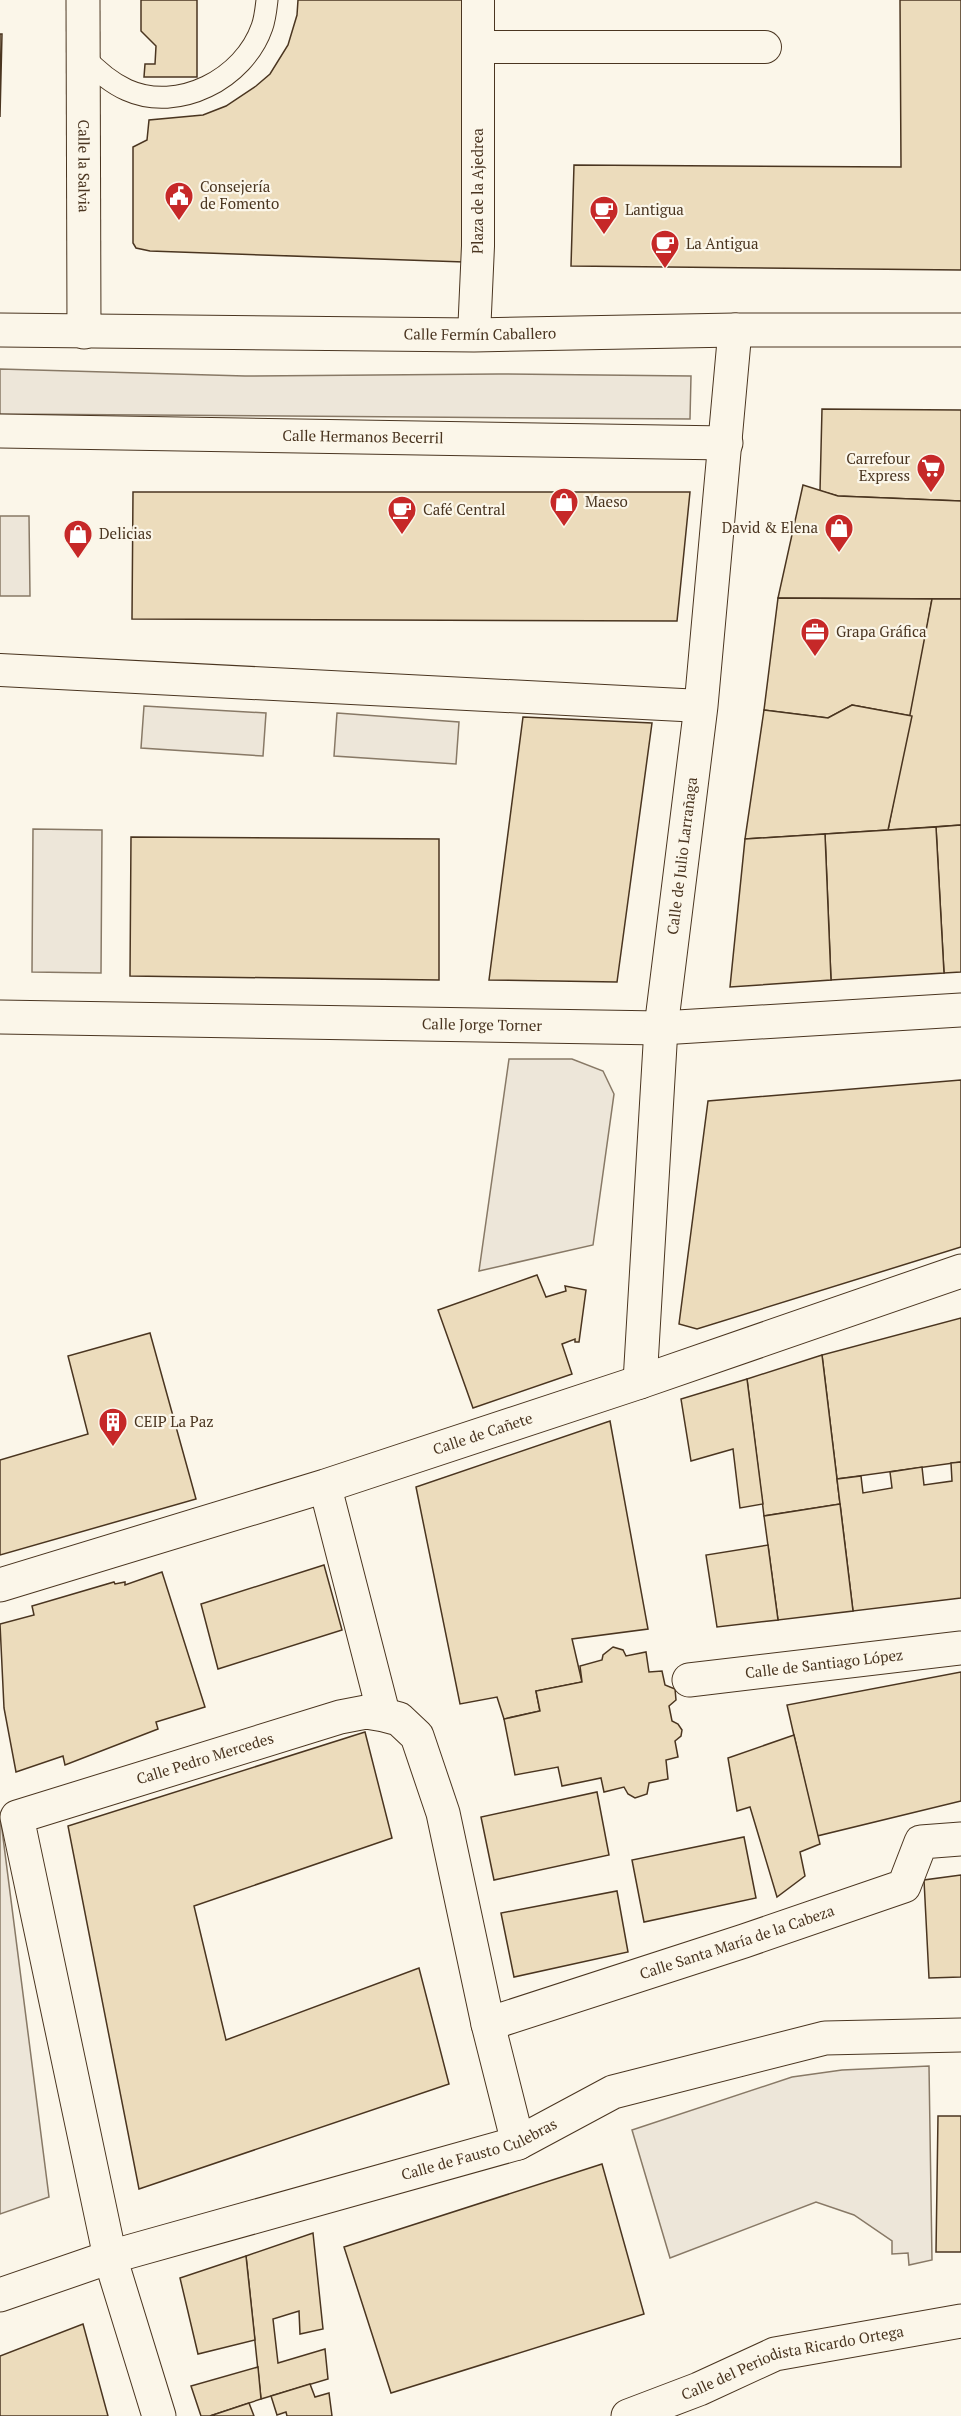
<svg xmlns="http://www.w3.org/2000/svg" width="961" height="2416" font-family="'PT Serif',serif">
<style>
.green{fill:#ede6d9;stroke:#887966;stroke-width:1.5}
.building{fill:#ecdcbc;stroke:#4a3520;stroke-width:1.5}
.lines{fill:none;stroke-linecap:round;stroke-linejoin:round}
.service-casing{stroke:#4a3520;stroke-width:23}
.pedestrian-casing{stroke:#4a3520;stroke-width:34}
.minor-casing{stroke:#4a3520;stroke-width:35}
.secondary-casing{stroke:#4a3520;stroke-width:35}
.service{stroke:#fbf6e9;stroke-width:21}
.pedestrian{stroke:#fbf6e9;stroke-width:32}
.minor{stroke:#fbf6e9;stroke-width:33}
.secondary{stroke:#fbf6e9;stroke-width:33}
.labels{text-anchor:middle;stroke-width:4.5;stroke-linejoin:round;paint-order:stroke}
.street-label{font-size:15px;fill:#4a3520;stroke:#fbf6e9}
.poi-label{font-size:15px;fill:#4a3520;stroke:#fbf6e9;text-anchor:start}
</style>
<rect width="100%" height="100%" fill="#fbf6e9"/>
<g class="green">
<path d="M0,369l245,7 253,-2 193,2 -1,43 -690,-5z"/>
<path d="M0,516h29l1,80h-30z"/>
<path d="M144,706l122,7 -3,43 -122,-8z"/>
<path d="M337,713l122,9 -3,42 -122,-8z"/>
<path d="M33,829l69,1 -1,143 -69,-1z"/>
<path d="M509,1059h63l31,12 11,23 -21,151 -114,26z"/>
<path d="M0,1814l49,383 -49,17z"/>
<path d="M929,2066l3,194 -23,5 -1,-12 -16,1v-13l-38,-26 -38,-13 -146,56 -38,-128 160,-53 50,-7z"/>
</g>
<g class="building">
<path d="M141,0h56v77h-53l1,-13h10l1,-18 -15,-15z"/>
<path d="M298,0h180l-14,262 -314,-11 -14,-3 -3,-5v-96l14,-7 2,-20 54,-5 23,-9 30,-20 14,-12 18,-29 9,-30z"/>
<path d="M900,0h61v270l-390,-4 3,-101 327,2z"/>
<path d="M0,34h2l-2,83z"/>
<path d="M822,409l139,1v91l-123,-5 -18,-5z"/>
<path d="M803,485l35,11 123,5v98l-183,-1z"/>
<path d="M133,492h557l-13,129 -545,-2z"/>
<path d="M778,598l154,1 -20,117 -60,-11 -24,13 -64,-8z"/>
<path d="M932,599h29v226l-73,5z"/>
<path d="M852,705l60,11 -24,114 -143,9 19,-129 64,8z"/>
<path d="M523,717l129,6 -35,259 -128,-2z"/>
<path d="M961,825v147l-17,1 -8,-146z"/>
<path d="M936,827l8,146 -113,7 -6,-146z"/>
<path d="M825,834l6,146 -101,7 15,-148z"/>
<path d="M131,837l308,2v141l-309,-4z"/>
<path d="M961,1080v167l-264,82 -18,-5 29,-223z"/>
<path d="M537,1275l9,22 20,-6 -1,-5 21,4 -7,52h-4v-3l-13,5 10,30 -99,34 -35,-98z"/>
<path d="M961,1318v144l-124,17 -15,-124z"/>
<path d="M150,1333l46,166 -196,56v-95l88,-26 -20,-78z"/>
<path d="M822,1355l18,149 -76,12 -17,-137z"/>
<path d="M747,1379l16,125 -23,4 -7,-59 -42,12 -10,-62z"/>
<path d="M610,1421l38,208 -76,10 10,43 -46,9 4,20 -36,8 -7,-22 -37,7 -44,-217z"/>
<path d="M961,1462v136l-108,13 -16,-132 24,-3 2,17 29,-5 -2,-16 32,-5 2,18 28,-4 -1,-18z"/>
<path d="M840,1504l13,107 -75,9 -14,-104z"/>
<path d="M768,1545l10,75 -61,7 -11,-72z"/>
<path d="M324,1565l18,65 -124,39 -17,-65z"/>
<path d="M162,1572l43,135 -49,15 2,7 -93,36 -2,-9 -47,16 -12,-64 -4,-84 34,-9 -2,-9 82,-24 1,2 10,-2v3z"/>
<path d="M613,1647l10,3 3,6 20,-4 3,20 13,-1 3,14 10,4 1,11 -7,6 3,15 6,3 4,6 -1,6 -6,5 3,16 -12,3 2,19 -19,4 -2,11 -12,4 -7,-4 -4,-7 -20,5 -3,-14 -39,8 -4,-19 -43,8 -11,-56 36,-8 -4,-20 46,-9 -2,-16 22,-6 1,-5z"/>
<path d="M961,1672v129l-144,35 -30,-131z"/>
<path d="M365,1732l27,106 -198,68 32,134 193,-72 30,116 -310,105 -71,-363z"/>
<path d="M794,1735l26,109 -20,8 5,24 -28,21 -27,-90 -13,4 -9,-53z"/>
<path d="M597,1792l12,63 -115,25 -13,-63z"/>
<path d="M744,1837l12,61 -112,24 -12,-62z"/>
<path d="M961,1875v102l-32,1 -5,-98z"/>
<path d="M617,1891l11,61 -114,25 -13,-64z"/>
<path d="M938,2116h23v136h-25z"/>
<path d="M602,2164l42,150 -253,79 -47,-146z"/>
<path d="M313,2233l10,96 -23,5 -1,-23 -26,8 5,44 47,-14 3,30 -67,20 -15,-143z"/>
<path d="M246,2256l9,84 -57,14 -18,-76z"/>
<path d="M83,2324l25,92h-108v-60z"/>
<path d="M258,2367l3,32 -51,17h-9l-10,-30z"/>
<path d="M310,2384l5,13 14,-4 3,23h-45l-1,-4 -9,3 -6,-19z"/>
<path d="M249,2403l5,13h-44z"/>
</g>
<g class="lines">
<g class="service-casing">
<path id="service" d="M83,56c13,14 26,26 44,34 51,23 117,-11 135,-63 3,-8 4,-18 5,-27"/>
</g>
<g class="pedestrian-casing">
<g id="pedestrian">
<path d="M478,47h287"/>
<path id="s1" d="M474,335l4,-89v-246"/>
<path d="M0,670l701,36"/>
<path d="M325,1486l59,229"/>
</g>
</g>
<g class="minor-casing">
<g id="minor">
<path id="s2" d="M83,0l1,332"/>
<path id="s3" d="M0,431l726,12"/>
<path id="s4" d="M0,1017l661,11 300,-18"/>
<path id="s5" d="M640,1382l21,-354 40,-322 34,-376"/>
<path id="s6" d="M0,1585l325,-99 315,-104 321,-111"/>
<path id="s7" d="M689,1680l272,-32"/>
<path id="s8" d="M488,2024l256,-83 160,-55 17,-44 40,-3"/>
<path id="s9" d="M0,2295l110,-38 408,-114 95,-51 212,-54 136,-3"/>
<path id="s10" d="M159,2416l-49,-159 -93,-440 323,-100 26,-5 18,3 15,4 18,17 26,77 45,211 30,119"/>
<path id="s11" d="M628,2416l71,-27 76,-35 186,-33"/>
</g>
</g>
<g class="secondary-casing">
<g id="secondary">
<path id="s12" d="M0,330l474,5 261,-5h226"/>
</g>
</g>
<use href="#service" class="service"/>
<use href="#pedestrian" class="pedestrian"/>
<use href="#minor" class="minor"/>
<use href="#secondary" class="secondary"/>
</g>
<defs>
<g id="civic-pin" transform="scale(1.5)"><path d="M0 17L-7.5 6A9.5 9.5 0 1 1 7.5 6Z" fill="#c62828" stroke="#fbf6e9"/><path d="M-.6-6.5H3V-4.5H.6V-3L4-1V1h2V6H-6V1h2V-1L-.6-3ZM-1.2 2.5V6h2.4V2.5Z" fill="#fff"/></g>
<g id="cafe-pin" transform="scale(1.5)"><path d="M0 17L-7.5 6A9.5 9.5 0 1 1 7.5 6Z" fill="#c62828" stroke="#fbf6e9"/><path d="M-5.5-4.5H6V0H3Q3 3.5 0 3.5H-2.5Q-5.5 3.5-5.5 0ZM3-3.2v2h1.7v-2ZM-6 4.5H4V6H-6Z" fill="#fff"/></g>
<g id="supermarket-pin" transform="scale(1.5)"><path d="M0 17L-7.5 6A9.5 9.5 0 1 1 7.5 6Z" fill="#c62828" stroke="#fbf6e9"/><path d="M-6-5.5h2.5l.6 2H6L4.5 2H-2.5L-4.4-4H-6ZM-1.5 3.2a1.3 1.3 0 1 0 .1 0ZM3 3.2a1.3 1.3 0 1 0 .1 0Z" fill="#fff"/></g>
<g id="shop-pin" transform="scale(1.5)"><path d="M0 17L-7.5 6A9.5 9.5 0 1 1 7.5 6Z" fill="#c62828" stroke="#fbf6e9"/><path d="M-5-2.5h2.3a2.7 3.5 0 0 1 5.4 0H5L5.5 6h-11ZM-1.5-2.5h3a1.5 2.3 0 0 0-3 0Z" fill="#fff"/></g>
<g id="office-pin" transform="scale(1.5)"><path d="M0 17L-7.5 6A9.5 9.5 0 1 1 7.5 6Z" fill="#c62828" stroke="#fbf6e9"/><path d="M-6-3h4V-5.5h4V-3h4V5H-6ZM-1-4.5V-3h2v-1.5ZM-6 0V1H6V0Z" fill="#fff"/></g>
<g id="building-pin" transform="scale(1.5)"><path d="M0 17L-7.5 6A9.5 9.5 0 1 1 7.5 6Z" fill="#c62828" stroke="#fbf6e9"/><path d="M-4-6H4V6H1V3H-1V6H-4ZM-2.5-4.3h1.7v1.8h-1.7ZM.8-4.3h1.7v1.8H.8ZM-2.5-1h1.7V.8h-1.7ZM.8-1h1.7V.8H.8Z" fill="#fff"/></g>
</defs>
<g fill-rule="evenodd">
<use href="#civic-pin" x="179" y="196"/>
<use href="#cafe-pin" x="604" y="210"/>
<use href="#cafe-pin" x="665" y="244"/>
<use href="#supermarket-pin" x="931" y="468"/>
<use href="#shop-pin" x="564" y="502"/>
<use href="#cafe-pin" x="402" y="510"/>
<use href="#shop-pin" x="839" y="528"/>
<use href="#shop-pin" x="78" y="534"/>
<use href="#office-pin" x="815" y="632"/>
<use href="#building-pin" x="113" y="1422"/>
</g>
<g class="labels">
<g class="street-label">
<text dy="5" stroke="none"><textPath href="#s2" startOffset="166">Calle la Salvia</textPath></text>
<text dy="5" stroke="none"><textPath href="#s1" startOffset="144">Plaza de la Ajedrea</textPath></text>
<text dy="5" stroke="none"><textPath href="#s12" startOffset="480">Calle Fermín Caballero</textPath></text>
<text dy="5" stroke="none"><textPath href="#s3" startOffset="363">Calle Hermanos Becerril</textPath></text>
<text dy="5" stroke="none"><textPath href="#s5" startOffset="528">Calle de Julio Larrañaga</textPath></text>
<text dy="5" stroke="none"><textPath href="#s4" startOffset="482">Calle Jorge Torner</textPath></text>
<text dy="5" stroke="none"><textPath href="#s6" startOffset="506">Calle de Cañete</textPath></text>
<text dy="5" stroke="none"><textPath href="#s7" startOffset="136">Calle de Santiago López</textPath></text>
<text dy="5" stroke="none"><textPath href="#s10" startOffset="813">Calle Pedro Mercedes</textPath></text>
<text dy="5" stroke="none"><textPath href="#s8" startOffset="262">Calle Santa María de la Cabeza</textPath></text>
<text dy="5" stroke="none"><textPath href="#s9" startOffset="501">Calle de Fausto Culebras</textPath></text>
<text dy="5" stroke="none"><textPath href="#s11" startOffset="174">Calle del Periodista Ricardo Ortega</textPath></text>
</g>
<g class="poi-label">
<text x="200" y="192">Consejería<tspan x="200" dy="17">de Fomento</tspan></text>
<text x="625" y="215">Lantigua</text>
<text x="686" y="249">La Antigua</text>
<text x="910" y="464" text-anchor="end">Carrefour<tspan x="910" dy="17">Express</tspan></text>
<text x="585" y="507">Maeso</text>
<text x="423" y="515">Café Central</text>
<text x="818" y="533" text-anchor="end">David &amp; Elena</text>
<text x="99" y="539">Delicias</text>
<text x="836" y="637">Grapa Gráfica</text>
<text x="134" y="1427">CEIP La Paz</text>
</g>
</g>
</svg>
